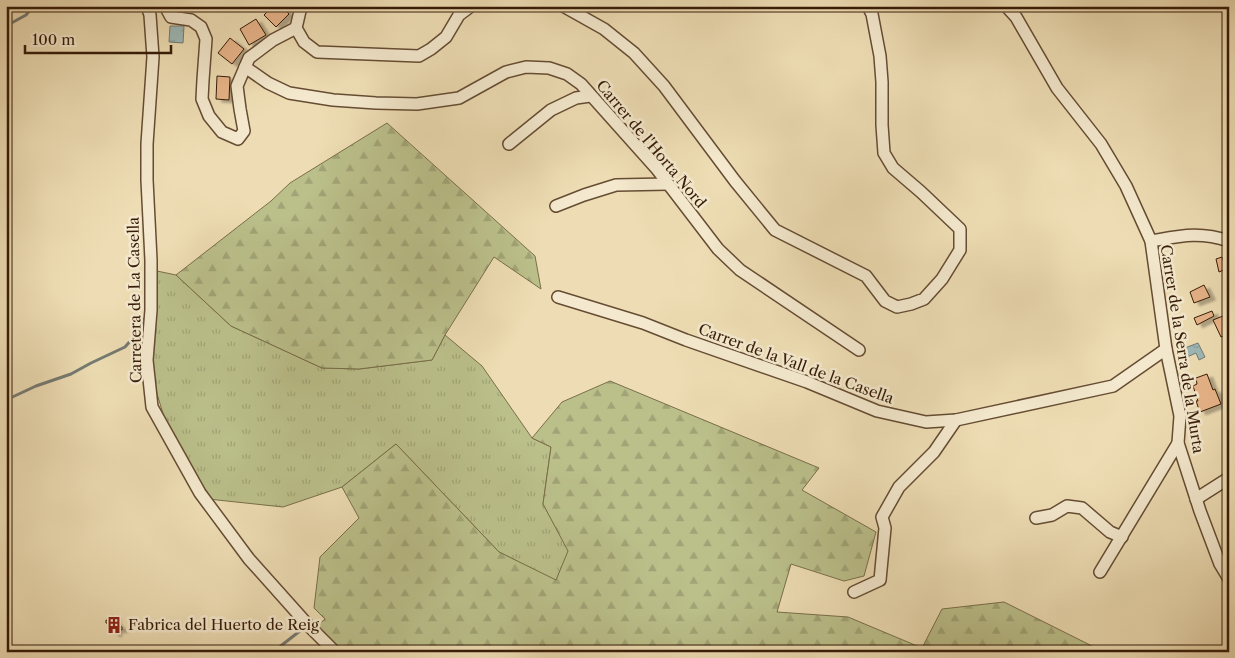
<svg xmlns="http://www.w3.org/2000/svg" width="1235" height="658" font-family="'Libre Caslon Text',serif">
<style>
.grass{fill:url(#grass-tufts);stroke:#796e4a}
.forest{fill:url(#forest-firs);stroke:#796e4a}
.water{fill:url(#water-ripples);stroke:#757a72}
.lines{fill:none;stroke-linecap:round;stroke-linejoin:round}
.stream{stroke:#757a72;stroke-width:3}
.building{fill:#e8b58a;stroke:#371c08;filter:url(#shadow)}
.street-casing{stroke:#654c33;stroke-width:14}
.street{stroke:#f4e9ce;stroke-width:11}
.labels{text-anchor:middle;stroke-width:5;stroke-linejoin:round;paint-order:stroke}
.street-label{font-size:15px;fill:#371c08;stroke:#f4e9ce}
.poi-label{font-size:15px;fill:#371c08;stroke:#f4e9ce;text-anchor:start}
</style>
<defs>
<pattern id="grass-tufts" width="24" height="20" patternUnits="userSpaceOnUse" patternTransform="scale(1.25)"><rect width="24" height="20" fill="#bbc08b"/><path d="M3 7l-1-3M5 7V3M7 7l1-3M15 17l-1-3M17 17v-4M19 17l1-3" fill="none" stroke="#a1a476"/></pattern>
<pattern id="forest-firs" width="22" height="20" patternUnits="userSpaceOnUse" patternTransform="scale(1.25)"><rect width="22" height="20" fill="#bbc08b"/><path d="M5 1l3.5 6h-7zM16 11l3.5 6h-7z" fill="#a1a476"/></pattern>
<pattern id="water-ripples" width="26" height="14" patternUnits="userSpaceOnUse" patternTransform="scale(1.25)"><rect width="26" height="14" fill="#9eb9b8"/><path d="M2 4q2-2 4 0t4 0M15 11q2-2 4 0t4 0" fill="none" stroke="#899e9d"/></pattern>
<filter id="shadow"><feDropShadow dx="5.5" dy="3" stdDeviation="1" flood-color="#0004"/></filter>
</defs>
<rect width="100%" height="100%" fill="#eeddb4"/>
<filter id="stains"><feTurbulence type="fractalNoise" baseFrequency=".004" numOctaves="4"/><feColorMatrix values="0 0 0 0 .2 0 0 0 0 .09 0 0 0 0 .02 0 0 0 .5 -.17"/></filter>
<radialGradient id="worn" r=".72"><stop offset=".6" stop-color="#630" stop-opacity="0"/><stop offset="1" stop-color="#630" stop-opacity=".3"/></radialGradient>
<path class="grass" d="M157,271l19,4 55,51 91,42 37,1 73,-9 13,-25 37,31 50,72 19,9 -8,57 26,47 -13,30 -57,-29 -103,-108 -54,43 -59,20 -75,-8 -44,-82 -9,-30 -2,-27z"/>
<g class="forest">
<path d="M387,123l148,133 6,33 -47,-32 -49,78 -13,25 -73,9 -37,-1 -91,-42 -55,-51 95,-74 19,-18z"/>
<path d="M610,381l209,87 -17,22 74,42 -12,44 -20,5 -53,-17 -14,48 71,5 74,31 20,-39 62,-7 100,50h-587l-1,-2 -5,2h-170l-26,-24 10,-9 -11,-11 6,-51 39,-39 -17,-31 54,-43 103,108 57,28 12,-29 -25,-47 8,-57 -19,-9 30,-36z"/>
</g>
<g class="water">
<path d="M170,26h14l-1,17 -14,-1z"/>
<path d="M1198,343l7,14 -6,3 -3,-7 -11,5 -3,-9z"/>
</g>
<g class="lines">
<g class="stream">
<path d="M6,26l20,-11 7,-9"/>
<path d="M6,400l30,-14 35,-12 20,-11 34,-16 7,-8 6,-11 8,-11"/>
<path d="M273,652l32,-25"/>
</g>
</g>
<g class="building">
<path d="M273,6h8l8,8 -13,13 -12,-12z"/>
<path d="M256,19l10,16 -17,10 -9,-16z"/>
<path d="M230,38l14,11 -12,15 -14,-11z"/>
<path d="M217,76l13,1 -1,23 -13,-1z"/>
<path d="M1222,257l4,12 -7,3 -3,-13z"/>
<path d="M1204,285l6,12 -16,6 -4,-11z"/>
<path d="M1212,311l2,5 -17,9 -3,-7z"/>
<path d="M1228,314l1,3v17l-8,3 -8,-17z"/>
<path d="M1207,374l6,16 2,-1 6,15 -21,8 -4,-11h2l-5,-15 4,-2 -1,-6z"/>
<path d="M112,616l3,1 -1,2 5,7 3,1v3l-3,-1 -3,2v3l-3,-1v-3l-4,-6 -3,-1v-3l3,1 2,-2z"/>
</g>
<g class="lines">
<g class="street-casing">
<g id="street">
<path d="M147,6l3,9 3,42 -6,87v36l4,80v50l-4,50 5,47 48,86 49,66 59,66 27,27"/>
<path d="M165,6l6,11 20,3 10,7 5,12 -3,41 -1,19 7,17 13,16 16,7 6,-8 -4,-22 -3,-23 12,-28 24,-18 23,-12"/>
<path d="M303,6l-3,5 -4,17 8,14 13,10 102,4 12,-7 15,-12 13,-22 12,-9"/>
<path d="M563,6l41,23 30,24 30,33 71,95 40,49 91,46 19,25 12,6 14,-3 13,-5 18,-20 18,-29v-21l-39,-37 -28,-24 -9,-15 -2,-28v-43l-2,-26 -8,-42 -4,-8"/>
<path d="M1006,6l10,11 41,71 44,56 25,42 25,55 15,108 14,67 -2,27 22,68 20,53 9,15"/>
<path d="M245,67l23,16 21,10 44,7 43,3 41,1 42,-6 47,-26 20,-5 23,1 18,6 14,10 75,84 62,81 22,21 119,80"/>
<path d="M509,144l42,-34 25,-12 14,-2"/>
<path d="M556,206l28,-11 32,-10 52,-1"/>
<path d="M1151,241c29,-5 48,-10 78,0"/>
<path d="M558,297l85,26 43,17 121,42 70,29 49,11 30,-2 157,-34 53,-37"/>
<path d="M1196,499l33,-21"/>
<path d="M1036,518l16,-3 15,-9 15,2 28,24 12,5"/>
<path d="M1100,572l78,-129"/>
<path d="M854,592l26,-12 5,-52 -3,-11 17,-30 35,-35 22,-32"/>
</g>
</g>
<use href="#street" class="street"/>
</g>
<defs>
<g id="building-bare" transform="scale(1.35)"><path d="M-4-6H4V6H1V3H-1V6H-4ZM-2.5-4.3h1.7v1.8h-1.7ZM.8-4.3h1.7v1.8H.8ZM-2.5-1h1.7V.8h-1.7ZM.8-1h1.7V.8H.8Z" fill="#8f2418" stroke="#f4e9ce" stroke-width="2.5" paint-order="stroke"/></g>
</defs>
<g fill-rule="evenodd">
<use href="#building-bare" x="114" y="625"/>
</g>
<g class="labels">
<g class="street-label">
<text transform="translate(651 144) rotate(50)" y="5">Carrer de l'Horta Nord</text>
<text transform="translate(135 300) rotate(-91)" y="5">Carretera de La Casella</text>
<text transform="translate(1182 349) rotate(81)" y="5">Carrer de la Serra de la Murta</text>
<text transform="translate(796 364) rotate(20)" y="5">Carrer de la Vall de la Casella</text>
</g>
<g class="poi-label">
<text x="128" y="630">Fabrica del Huerto de Reig</text>
</g>
</g>
<rect width="1235" height="658" fill="none" stroke="#eeddb4" stroke-width="25"/>
<rect x="8" y="8" width="1220" height="643" fill="none" stroke="#371c08" stroke-width="2.5"/>
<rect x="12" y="12" width="1210" height="633" fill="none" stroke="#371c08"/>
<path d="M25 45v8h146v-8" fill="none" stroke="#371c08" stroke-width="2.5"/>
<text x="32" y="45" font-size="15" fill="#371c08" stroke="#f4e9ce" stroke-width="4" paint-order="stroke">100 m</text>
<rect width="100%" height="100%" filter="url(#stains)"/>
<rect width="100%" height="100%" fill="url(#worn)"/>
</svg>
